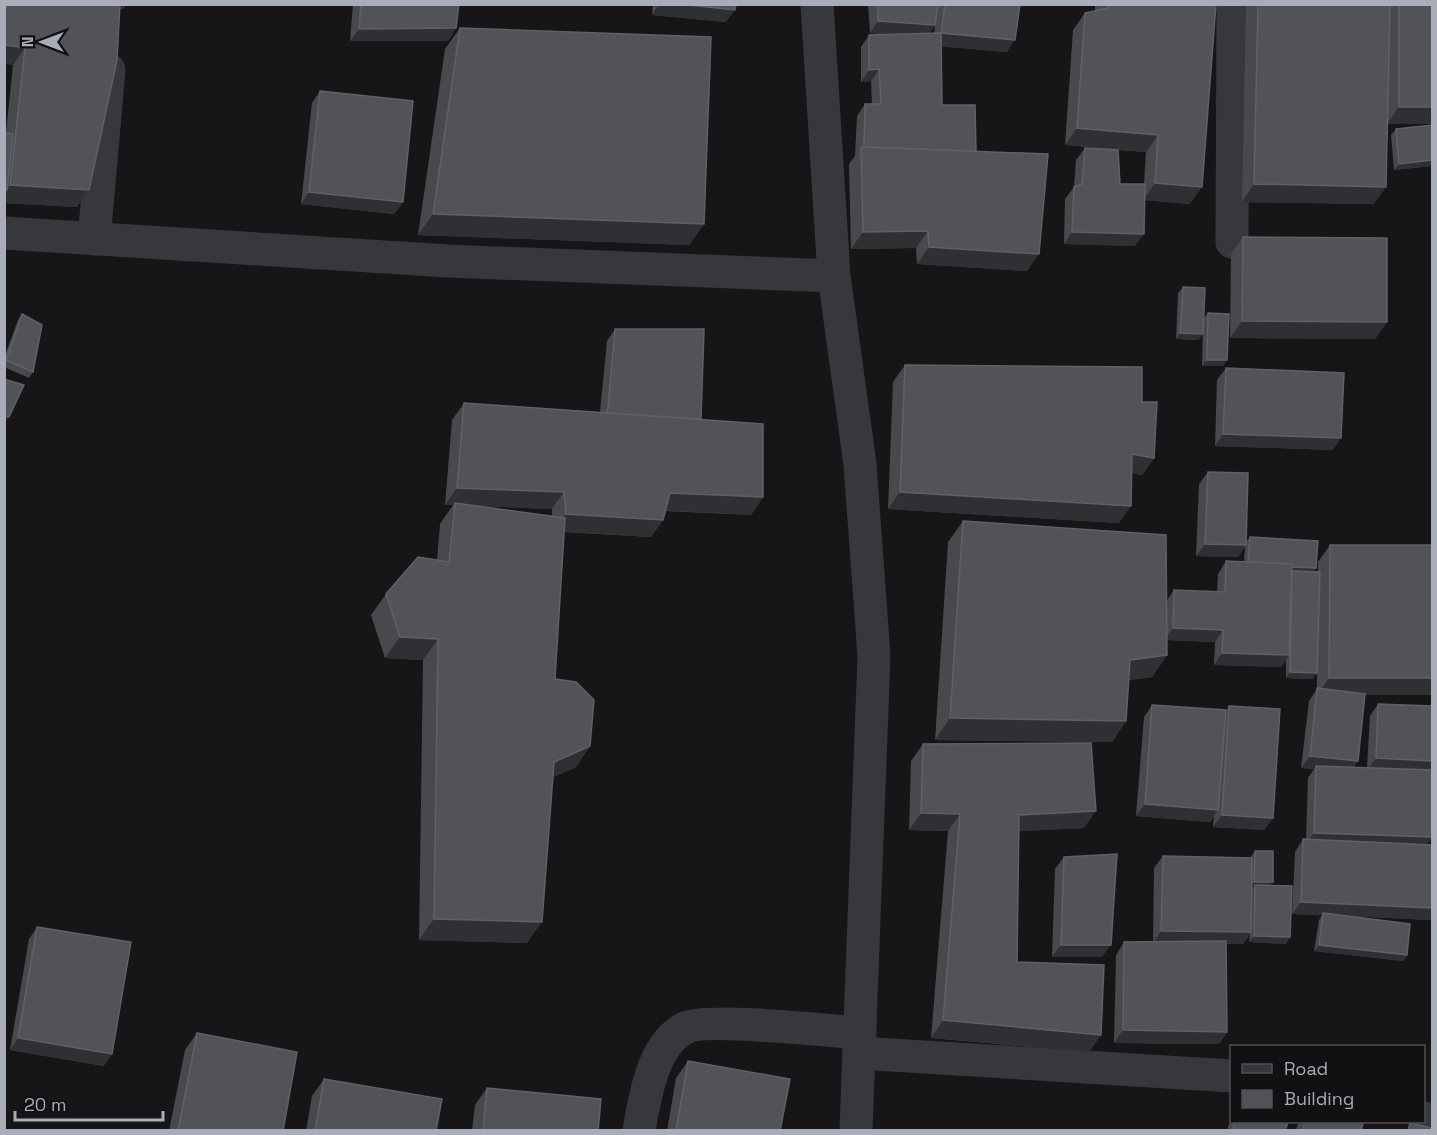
<svg xmlns="http://www.w3.org/2000/svg" width="1437" height="1135" font-family="'Space Grotesk',sans-serif">
<style>
.lines{fill:none;stroke-linecap:round;stroke-linejoin:round}
.minor{stroke:#37383d;stroke-width:33}
.wall{fill:#47494d;fill-rule:evenodd}
.shaded-wall{fill:#2f3033}
.building{fill:#525359;stroke:#5f6168;stroke-width:1.5}
</style>
<rect width="100%" height="100%" fill="#161618"/>
<g class="lines">
<g class="minor">
<path d="M817,4l17,272 26,188 14,192 -18,474"/>
<path d="M4,233l444,28 386,15"/>
<path d="M94,239l15,-169"/>
<path d="M1232,242l1,-238"/>
<path d="M859,1053l373,23"/>
<path d="M1424,1118l8,2"/>
<path d="M639,1130c6,-32 13,-85 46,-102 20,-11 145,3 175,5"/>
</g>
</g>
<g class="wall">
<path d="M4,4h122l-3,5h-3l-43,198 -73,-4v-70h2l7,-68z"/>
<path d="M353,4h106l-3,24 -8,13h-98z"/>
<path d="M653,4h83l-10,18 -74,-7z"/>
<path d="M868,4h152l-13,48 -66,-6 1,59 34,46 51,120 -110,-7 -1,-16 -65,1 -2,-85 6,-8 2,-40 8,-12h7l-1,-23 -10,1v-35l8,-12h21l-20,-2zM935,25l-1,9h-5z"/>
<path d="M1095,4h121l-26,200 -45,-4 -10,46 -71,-2 1,-45 9,-12 2,-27 9,-12 33,2 -53,-5 8,-115 12,-17 10,-2zM1118,150l28,2 -2,32h-24z"/>
<path d="M1246,4h186v120h-45l-13,80 -132,-2z"/>
<path d="M460,28l244,196 -15,21 -271,-10 27,-186z"/>
<path d="M320,91l83,111 -9,12 -93,-10 11,-101z"/>
<path d="M1432,125v41l-38,4 -3,-35 5,-6z"/>
<path d="M1243,237l144,85 -12,17 -145,-1 1,-84z"/>
<path d="M1183,287l20,32 5,-6 15,53h-21l1,-38v6l-5,6 -22,-1 2,-46z"/>
<path d="M22,314l11,58 -4,6 -25,-11v-9l14,-38z"/>
<path d="M615,329l86,90 62,78 -12,18 -85,-4 -3,9 -12,17 -87,-5 -9,147 35,67 -14,21 -23,10 -26,166 -108,-3 4,-280 -38,-2 -14,-43 15,-21 51,-34 3,-36 13,-19h-8l7,-85 12,-17 136,9 7,-71zM480,506l72,3v7z"/>
<path d="M905,365l237,37 12,56 -12,17 -10,-2 -13,50 -231,-14 5,-127z"/>
<path d="M1226,368l107,82 -118,-4 2,-66z"/>
<path d="M1208,472l38,70 4,-5 66,31 -2,4h4v-10l12,-17 35,150 -11,72h13l3,-51 8,-12 54,2v60l-2,4 2,67 -5,8 5,75 -85,-4 60,39 -4,6 -89,-10 5,-31 3,-5 -30,-1 3,-62 8,-13 3,1 2,-62 6,-9 -13,-1 8,-67 8,-12v-16l-4,6 -27,-1v-18l-5,7 -67,-2 1,-23 -48,-2v15l-15,22 -23,3 -3,41 -14,21 -177,-2 13,-198 15,-21 203,81 8,-12 43,2 1,-18 8,-13 18,1 1,-15 -7,10 -42,-1 3,-72z"/>
<path d="M1152,705l74,6 3,-5 44,112 -9,12 -51,-3 1,-11 -4,6 -74,-6 8,-99z"/>
<path d="M923,744l161,84 -65,3 -2,131 84,73 -12,17 -158,-14 17,-207 -39,-1 2,-69z"/>
<path d="M1255,851l15,34 20,52 -4,7 -37,-2 1,-8 -7,10h-17l1,88 -8,12 -105,-1 2,-88 8,-13h29l1,-74 9,-12 87,2z"/>
<path d="M1064,857l38,100h-50l3,-88z"/>
<path d="M37,927l67,139 -94,-16 19,-111z"/>
<path d="M197,1033l86,98h-114l16,-81z"/>
<path d="M688,1061l92,70h-113l9,-53z"/>
<path d="M324,1079l112,52h-130l6,-35z"/>
<path d="M487,1088l111,43h-126l3,-26z"/>
<path d="M1232,1114v8h56l-3,9h-58z"/>
<path d="M1300,1122h56l5,9h-65l1,-5z"/>
</g>
<g class="shaded-wall">
<path d="M71,4h55l-3,5z"/>
<path d="M659,4h20l56,6 -9,12 -74,-7z"/>
<path d="M878,21l57,4 -8,12 -57,-4z"/>
<path d="M456,28l-8,13h-98l9,-12z"/>
<path d="M941,33l74,7 -8,12 -74,-6z"/>
<path d="M5,45l20,3 -12,17 -9,-1z"/>
<path d="M879,69l-8,12 -10,1 8,-12z"/>
<path d="M1399,107h33v17h-45z"/>
<path d="M1077,128l81,7 -12,17 -81,-7z"/>
<path d="M1432,160v6l-38,4 5,-6z"/>
<path d="M1155,183l47,4 -12,17 -47,-4z"/>
<path d="M1254,184l132,3 -12,17 -132,-2z"/>
<path d="M10,185l79,5 -12,17 -73,-4v-9z"/>
<path d="M309,192l94,10 -9,12 -93,-10z"/>
<path d="M433,214l271,10 -15,21 -271,-10z"/>
<path d="M928,231l-12,17 -65,1 12,-17z"/>
<path d="M1072,232l72,2 -9,12 -71,-2z"/>
<path d="M929,247l110,7 -12,17 -110,-7z"/>
<path d="M1242,321l145,1 -12,17 -145,-1z"/>
<path d="M1180,333l23,1 -5,6 -22,-1z"/>
<path d="M1207,360h20l-4,6h-21z"/>
<path d="M4,416l5,1 -5,7z"/>
<path d="M1223,434l118,4 -8,12 -118,-4z"/>
<path d="M1132,454l22,4 -12,17 -22,-4z"/>
<path d="M457,488l107,4 -12,17 -97,-4v-2l-2,2h-8z"/>
<path d="M900,492l231,14 -12,17 -231,-14z"/>
<path d="M670,493l93,4 -12,18 -93,-5z"/>
<path d="M566,514l97,6 -12,17 -97,-6z"/>
<path d="M1205,544l41,1 -8,12 -42,-1z"/>
<path d="M1248,564l68,4 -4,6z"/>
<path d="M1173,628l50,2 -8,12 -51,-2z"/>
<path d="M400,637l38,2 -15,21 -38,-2z"/>
<path d="M1222,653l67,2 -8,12 -67,-2z"/>
<path d="M1167,655l-15,22 -37,4 15,-21z"/>
<path d="M1290,672l27,1 -4,6 -27,-1z"/>
<path d="M1329,678h103v17h-115z"/>
<path d="M950,718l176,3 -14,21 -177,-2z"/>
<path d="M590,746l-14,21 -37,17 15,-22z"/>
<path d="M1310,756l48,5 -9,13 -33,-8 -2,3 -13,-1z"/>
<path d="M1376,758l56,3v5l-5,8 -60,-4z"/>
<path d="M1145,804l73,6 -8,12 -74,-6z"/>
<path d="M1096,811l-12,17 -77,4 12,-17z"/>
<path d="M921,813l39,1 -12,17 -39,-1z"/>
<path d="M1222,815l51,3 -9,12 -51,-3z"/>
<path d="M1314,833l118,4 -8,12 -119,-4z"/>
<path d="M1254,882h19l-5,6 -13,-3 -2,3h-4z"/>
<path d="M1301,902l131,6v12l-109,-5v-2l-1,2 -30,-1z"/>
<path d="M434,919l108,3 -15,21 -108,-3z"/>
<path d="M1161,931l90,1 -8,12 -90,-1z"/>
<path d="M1254,936l36,1 -4,7 -37,-2z"/>
<path d="M1061,945h50l-9,12h-50z"/>
<path d="M1319,945l88,10 -4,6 -89,-10z"/>
<path d="M943,1020l158,15 -12,17 -158,-14z"/>
<path d="M1123,1030l104,2 -8,12 -105,-1z"/>
<path d="M18,1038l94,16 -8,12 -94,-16z"/>
</g>
<g class="building">
<path d="M4,4h116l-3,56 -28,130 -79,-5 15,-137 -20,-3 -1,18z"/>
<path d="M361,4h98l-3,24 -97,1z"/>
<path d="M679,4h57l-1,6z"/>
<path d="M878,4h60l-3,21 -57,-4z"/>
<path d="M945,4h75l-5,36 -74,-7z"/>
<path d="M1108,4h108l-14,183 -47,-4 3,-48 -81,-7 8,-115 23,-5z"/>
<path d="M1258,4h132l-4,183 -132,-3z"/>
<rect x="1399" y="4" width="33" height="103"/>
<path d="M460,28l251,9 -7,187 -271,-10z"/>
<path d="M941,33l1,72h33l1,46 -112,-4 1,-43h16l-2,-35 -10,1v-35z"/>
<path d="M320,91l93,10 -10,101 -94,-10z"/>
<path d="M1432,125v35l-33,4 -3,-35z"/>
<path d="M4,133l9,1 -6,56h-3z"/>
<path d="M861,147l187,7 -9,100 -110,-7 -1,-16 -65,1z"/>
<path d="M1085,148l33,2 2,34h25l-1,50 -72,-2 2,-45 8,-3z"/>
<path d="M1243,237l144,1v84l-145,-1z"/>
<path d="M1183,287l22,1 -2,46 -23,-1z"/>
<path d="M1208,313l21,1 -2,46h-20z"/>
<path d="M22,314l20,11 -9,47 -27,-12z"/>
<path d="M615,329h89l-3,90 -95,-6 2,-5z"/>
<path d="M905,365l237,2v35h15l-3,56 -22,-4 -1,52 -231,-14z"/>
<path d="M1226,368l118,5 -3,65 -118,-4z"/>
<path d="M4,379l20,6 -15,32 -5,-1z"/>
<path d="M464,403l299,21v73l-93,-4 -7,27 -97,-6 -2,-22 -107,-4z"/>
<path d="M1208,472l40,1 -2,72 -41,-1z"/>
<path d="M455,503l110,15 -10,161 21,3 18,18 -4,46 -36,16 -12,160 -108,-3 4,-280 -38,-2 -14,-43 32,-37 31,5z"/>
<path d="M963,521l203,14 1,120 -37,5 -4,61 -176,-3z"/>
<path d="M1250,537l68,4 -2,27 -24,-1v-3l-44,-2z"/>
<path d="M1330,545h102v133h-103z"/>
<path d="M1226,561l66,3 -3,91 -67,-2 1,-23 -50,-2 1,-38 51,2z"/>
<path d="M1292,571l28,1 -3,101 -27,-1z"/>
<path d="M1317,688l48,6 -7,67 -48,-5z"/>
<path d="M1378,704l54,2v55l-56,-3z"/>
<path d="M1152,705l74,5 -8,100 -73,-6z"/>
<path d="M1229,706l51,3 -7,109 -51,-3z"/>
<path d="M1091,743l5,68 -77,4 -2,147 87,3 -3,70 -158,-15 17,-206 -39,-1 2,-69z"/>
<path d="M1316,766l116,4v67l-118,-4z"/>
<path d="M1303,839l129,6v63l-131,-6z"/>
<path d="M1255,851h18v31h-19z"/>
<path d="M1117,854l-6,91h-50l3,-88z"/>
<path d="M1163,856l89,2 -1,74 -90,-1z"/>
<path d="M1255,885l37,1 -2,51 -36,-1z"/>
<path d="M1323,913l87,11 -3,31 -88,-10z"/>
<path d="M37,927l94,15 -19,112 -94,-16z"/>
<path d="M1226,941l1,91 -104,-2 1,-88z"/>
<path d="M197,1033l100,19 -14,79h-105z"/>
<path d="M688,1061l102,18 -10,52h-104z"/>
<path d="M324,1079l118,20 -6,32h-121z"/>
<path d="M487,1088l114,11 -3,32h-115z"/>
<path d="M1235,1122h53l-3,9h-53z"/>
<path d="M1304,1122h52l7,1 -2,8h-58z"/>
<path d="M1410,1123l22,5v3h-24z"/>
</g>
<rect width="1437" height="1135" fill="none" stroke="#a8adb8" stroke-width="12"/>
<rect x="1230" y="1045" width="195" height="78" fill="#111113" stroke="#4d4f55" stroke-width="1.5"/>
<rect x="1242" y="1064" width="30" height="9" fill="#37383d" stroke="#4d4f55" stroke-width="1.5"/>
<text x="1284" y="1075" font-size="18" fill="#a8adb8">Road</text>
<rect x="1242" y="1090" width="30" height="18" fill="#525359" stroke="#4d4f55" stroke-width="1.5"/>
<text x="1284" y="1105" font-size="18" fill="#a8adb8">Building</text>
<g transform="translate(42 42) rotate(270)" stroke="#111113" stroke-width="4.5" paint-order="stroke">
<path d="M0-4.5L10 22L0 15L-10 22Z" fill="#a8adb8"/>
<text y="-9" font-size="16" font-weight="bold" text-anchor="middle" fill="#a8adb8">N</text>
</g>
<path d="M15 1111v9h148v-9" fill="none" stroke="#a8adb8" stroke-width="3"/>
<text x="24" y="1111" font-size="18" fill="#a8adb8" stroke="#111113" stroke-width="4.5" paint-order="stroke">20 m</text>
</svg>
